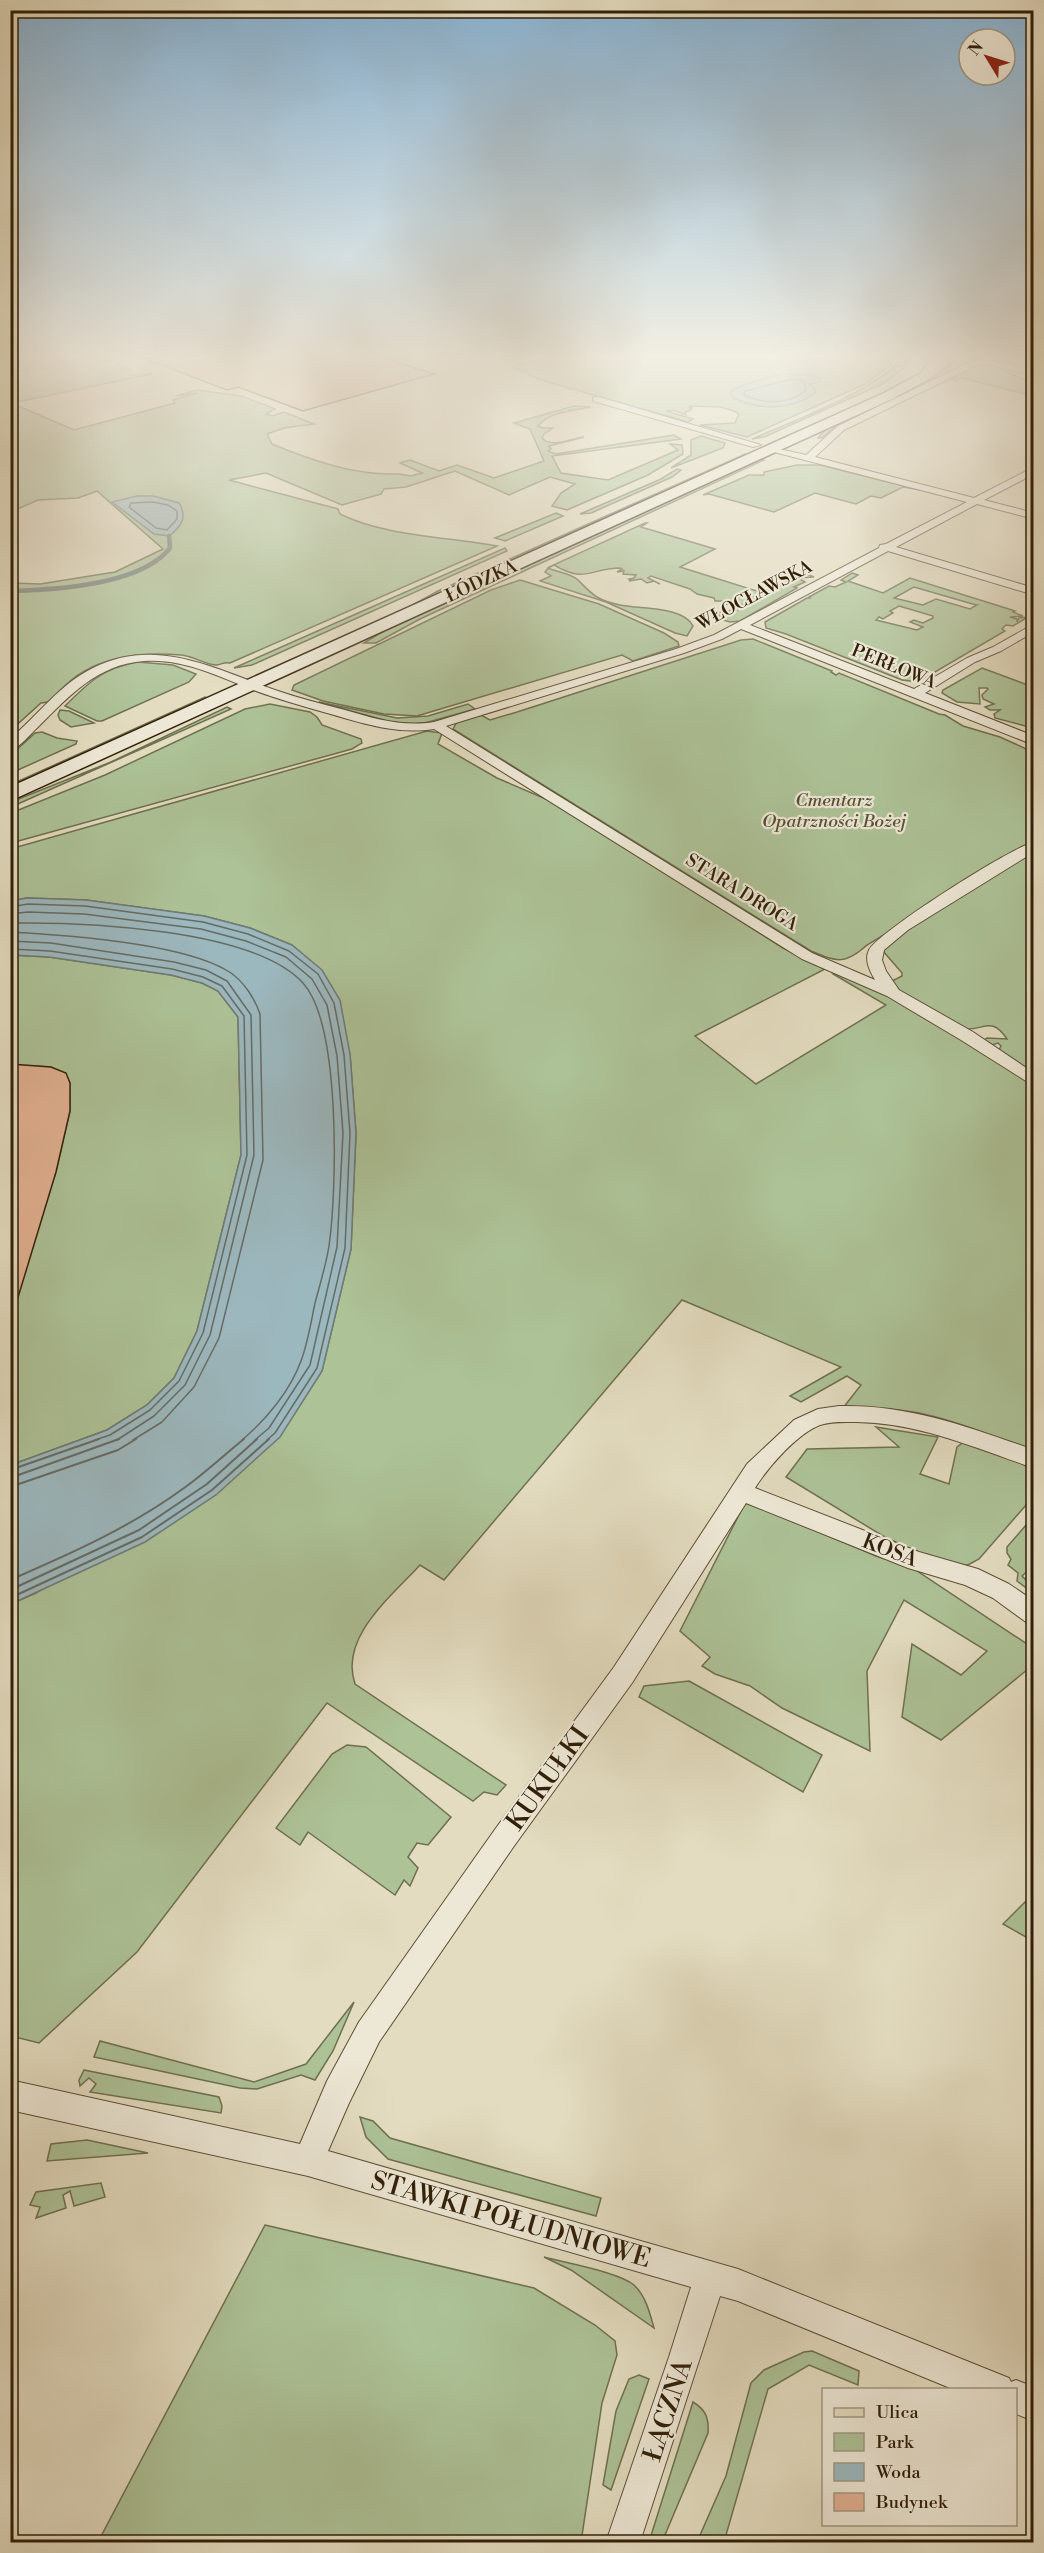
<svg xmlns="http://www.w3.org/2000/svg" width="1044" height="2553" font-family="'Libre Bodoni',serif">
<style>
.green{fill:#adc297;stroke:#6f7050;stroke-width:1.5;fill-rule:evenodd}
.water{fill:#9cb8bf;stroke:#717b76;stroke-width:1.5}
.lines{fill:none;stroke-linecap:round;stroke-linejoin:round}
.shore-far1{stroke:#666c64;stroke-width:1.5}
.shore{stroke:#666c64;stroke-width:2}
.stream{stroke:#717b76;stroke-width:4.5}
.building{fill:#e2b192;stroke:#311f09;stroke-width:1.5}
.street-casing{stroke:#5e4e37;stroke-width:2}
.secondary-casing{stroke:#311f09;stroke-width:3}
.primary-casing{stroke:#311f09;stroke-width:2}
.street{fill:#ede8d6;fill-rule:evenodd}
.secondary{fill:#ede8d6;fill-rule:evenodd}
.primary{fill:#e3dcc0;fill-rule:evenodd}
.labels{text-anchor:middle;stroke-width:4.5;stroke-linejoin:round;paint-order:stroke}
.far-street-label{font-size:18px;fill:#311f09;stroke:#ede8d6}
.far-park-label{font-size:18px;font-style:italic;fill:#565034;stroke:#ede8d6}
.street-label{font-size:21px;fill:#311f09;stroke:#ede8d6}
.near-street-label{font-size:26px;fill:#311f09;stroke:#ede8d6}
</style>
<rect width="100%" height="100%" fill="#e3dcc0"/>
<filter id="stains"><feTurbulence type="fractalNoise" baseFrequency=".00333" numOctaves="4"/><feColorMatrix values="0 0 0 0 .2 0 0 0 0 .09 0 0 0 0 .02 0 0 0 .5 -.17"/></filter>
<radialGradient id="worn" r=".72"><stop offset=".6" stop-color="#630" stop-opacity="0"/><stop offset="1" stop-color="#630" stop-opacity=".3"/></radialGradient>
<g class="green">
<path d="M10,355h82l-81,19z"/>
<path d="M557,355h190l32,7 15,-7 101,1 -4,9 -26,19 -118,53 -47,-12 35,-2 4,-9 -5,-3 -14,-4 -30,-1 2,2h-3l2,2 -6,2 1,3 -12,-5 -8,1 27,8 -5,3 -147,-42 -29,-13z"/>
<path d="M901,355h8l-4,12 -23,17 -118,53 -12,2c29,-13 143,-56 149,-84z"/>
<path d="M963,355l18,2 -150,73 -9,8h-4l8,-9 92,-42z"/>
<path d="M1000,355h33v18l-45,-13z"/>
<path d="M98,356l32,13 1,2 -2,4 23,-1 -135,28 -6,-2v-23z"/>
<path d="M982,363l13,3 38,18v12l-71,-18 -7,3 -4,-2z"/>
<path d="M197,390l44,6 34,13 -9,5 6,2 12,-4 30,12 -30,4 -17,6 5,10c39,16 81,31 123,30 13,-1 9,5 27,-1l-22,-10 10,-3 29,11 18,-6 37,13 50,-17 -14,-32 -16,-6 60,-17 16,1c-16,4 -40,4 -52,19l5,2h10l-9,6 -2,4c11,11 29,0 42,-1l-35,9 2,3 -3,2 8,3 118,-19 7,4 -129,17 9,17 47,7 70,-30 -8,-6 12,1 1,9 -35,21 -81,35 -15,-4 9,-13 14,-9 -25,-7 -41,18 -54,-24 -49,16 -22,2 -3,5 -39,11 -76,-32 -37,7 109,29 2,5c44,22 108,23 157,32l-267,117c-6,-1 -8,1 -13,2 -11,0 -24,-9 -36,-10 -33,-3 -69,-1 -98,17 -13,7 -24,20 -35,30l-7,1 -30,27 -1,-133 3,-1 -2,-13 29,1 75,-12 48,-23 -66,-58 -19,7 -40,2 -27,12v-109l63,27 101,-27 -2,-3 25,-7 -22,3z"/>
<path d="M701,436l24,7 -2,5 -52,20 20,-13v-15z"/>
<path d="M745,454l5,2 -350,156 38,-21z"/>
<path d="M760,459l4,1 -344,159 -44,24h-12l21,-13z"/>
<path d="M797,465h23l100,25 -17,-3 -22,11 -10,-2 -15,8 -41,-11 -41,19 -65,-18 -6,1 46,-20h15v-3z"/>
<path d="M677,469l4,1 -9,7 -81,36 -11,1 81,-35z"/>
<path d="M556,513l7,3 -58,25 -10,-3z"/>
<path d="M645,523h2l-6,4 74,22 -35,18 83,26 41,-20 10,4 -16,1 7,4 -11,5 3,1 -57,33 -10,1 -14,-4 3,-2 -4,-2c11,-6 25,-1 34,-9l-25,-1 -1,-3h-8l-1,-3 -17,-4 -7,-5 -39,-13 -3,2 12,6 -6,-3 -7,2 -6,-4 -12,2 2,-1 -2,-1 5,-1 2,-3 -13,-1 1,-3 -7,1 5,-3 -2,-1c-29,0 -34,16 -66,-3l-6,3c8,4 23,5 30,12 14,14 18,20 42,25 19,4 63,1 73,21l-6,10 -12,-3 -69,-31 -66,-21 11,-5 -6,-4 4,-5z"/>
<path d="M505,548l2,3 -255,114 -18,3z"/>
<path d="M852,573l6,2 -10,6 35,12 27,-15 105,33 -2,1 10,4 -13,1 7,2v3l2,-4 9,-1 -15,9 -7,-1 -4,4 3,2 -87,51 -16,-2 -116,-46 -20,-6 -1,-6 42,-24h3l-1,-1 20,-11 6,1 11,-5 -5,-2zM914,587l62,18h1l-7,4 -34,-10 -13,6 -29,-7zM899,606l34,10v2l-10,5 -9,-3 -4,2 13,5 -6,3 -41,-10 3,-3 4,2 10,-6 -3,-2z"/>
<path d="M520,580l79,24 65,29 14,9 1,4 -46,15 -11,-6 -205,61 -33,-2 -61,-13 -31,-11 2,-5 197,-95z"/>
<path d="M753,639l79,32 -1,1 5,3 3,-2 100,41 6,1 18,11 37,11 33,15v92l-166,101c-22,20 -30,17 -56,6l-358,-222 4,-7 24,-7 9,5 27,-8 224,-72z"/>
<path d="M138,662l35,3 23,9 -7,8 -87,39h-5l-32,-15c24,-24 38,-38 73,-44z"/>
<path d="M982,668l51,19v41l-38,-10 -1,-4 6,-4h-10l-5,-3 9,-3 -11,-5 -1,-4 6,-6 -1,-1h-8l1,16 -23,-2 -15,-9 1,-3z"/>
<path d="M205,697l5,2 -199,91 -1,-5z"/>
<path d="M319,702l78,16 31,-2 40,-12 7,5 -57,16 -27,-3z"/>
<path d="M270,704l40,8 7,5 5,8 39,14 1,4 -10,6 -341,94v-30l94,-38 140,-66z"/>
<path d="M227,707l4,2 -220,98v-5l100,-40z"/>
<path d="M60,710l9,1 25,12 -23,4 -11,-7 -2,-5z"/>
<path d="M427,731l15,2 -4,11 59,34 58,25 228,145 42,21 -130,67 61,48 130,-79 -53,-31 6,-2 50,22 145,92 -1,366c-69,-27 -113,-48 -190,-44l18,-23 -14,-9 -46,26 -11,-6 51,-29 -159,-67 -238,280 -24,-15c-29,32 -81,72 -65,119l151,101 -9,10 -13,-3 -11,9 -146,-98 -190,249 -98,91 -28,-7v-432l25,-11 244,-157 42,-65 29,-122 5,-116 -6,-79 -58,-109 -42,-17 -46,-12 -118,-16 -59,-2 -16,3 -1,-52z"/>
<path d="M42,732l15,6 20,3 -1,3 -65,29v-18l24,-22z"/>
<path d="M1033,852v224l-35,-24 3,-6 -3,-3 -6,2 -8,-5 3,-2 20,1c-16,-24 -23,-8 -43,-10l-64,-38 -8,-10 10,-5v-3l-19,-22 13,-14z"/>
<path d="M11,955l38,2 122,18 31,8 16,8 20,26 3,138 -44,176 -23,47 -27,27 -40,25 -96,35 -1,-168 46,-125 14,-61v-28l-19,-16 -40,-2z"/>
<path d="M876,1427l62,10 -18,37 29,10 8,-37 8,-6 58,23 10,8v25l-54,62 -11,6 -28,-2 -57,-27 -97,-59 21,-28 92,-2z"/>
<path d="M746,1501l130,55 35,11 122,81v17l-92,75 -39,-23 10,-73 49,31 26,-24 -83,-51 -37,71 3,80 -88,-43 -32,-22 -35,-12 -13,-8 8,-9 -30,-26z"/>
<path d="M1033,1517v49l-11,10 11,11 -4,3 -12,-9 1,-8 -10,-8 3,-6 -4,-6v-6z"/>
<path d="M689,1681l133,74 -19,37 -164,-95 5,-11z"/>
<path d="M347,1745l19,2 85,70 -23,28 -11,-2 -9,14 10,11 -8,18 -6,-6 -9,15 -87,-63 -8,13 -24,-17 56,-74z"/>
<path d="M1033,1894v47l-30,-17z"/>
<path d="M354,2002l-21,49 -18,29 -14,-5 -44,14 -17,-1 -146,-31 6,-16 154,41 52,-18z"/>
<path d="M84,2070l135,27 3,9 -1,7 -131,-21 6,-8 -7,-6 -9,8 -1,-6z"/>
<path d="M360,2117l13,4 17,17 211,60 -5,18 -208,-57 -22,-22z"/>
<path d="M87,2140l61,13 -101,8 4,-17z"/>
<path d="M101,2183l4,14 -31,9 -4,-15 -7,4 3,13 -30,10 4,-11 -10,-2 6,-13z"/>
<path d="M265,2225l269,63 61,37 20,16 2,14 -15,48 -21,139h-483z"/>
<path d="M544,2257c21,6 75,15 90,28 12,11 16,29 20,43l-83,-58z"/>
<path d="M812,2351l47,20 -1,14 -49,-20 -41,24 -44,153h-27l29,-66 25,-93 13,-13 40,-18z"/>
<path d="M639,2375l10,4 -38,111 -8,-5 13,-74 13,-32z"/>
<path d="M693,2402c13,8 16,16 15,31l-46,109h-13z"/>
</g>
<g class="water">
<path d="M781,374l29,1 11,3 -2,4 -10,2 5,4 1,5c-24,18 -55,17 -82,5l-3,-6 10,-6z"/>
<path d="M137,496h16l26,7c9,14 2,24 -10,33l-15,-2 -42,-32z"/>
<path d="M27,898l59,2 118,16 46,12 42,17 30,25 18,30 10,54 6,79 -5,116 -29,122 -42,66 -64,58 -71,47 -134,62v-139l96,-35 40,-25 27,-27 23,-47 44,-176 -3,-138 -20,-26 -16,-8 -31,-8 -122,-18 -38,-2v-54z"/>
</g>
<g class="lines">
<g class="shore-far1">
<path d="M793,379l11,2 2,9c-16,15 -43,14 -62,5l1,-4z"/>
<path d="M153,502l15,3 9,6v8l-10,11 -11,-2 -27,-21 2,-4z"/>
<path d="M10,907l18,-3 57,2 118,16 45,12 41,17 29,23 16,29 10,52 6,78 -5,115 -28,120 -42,65 -8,7"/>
<path d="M10,914l18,-2 56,2 117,15 45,12 40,16 26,22 15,26 10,51 6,77 -6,114 -27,118 -41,63 -14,12"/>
<path d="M10,923c71,-1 243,5 293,60 38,42 34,207 26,263 -3,19 -9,38 -14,57 -4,19 -7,39 -14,58 -11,30 -35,59 -59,79"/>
<path d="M10,932c56,3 176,11 221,41 13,9 24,26 29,41l3,146 -44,178 -25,49 -32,35 -29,18"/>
<path d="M10,941l41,2 123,19 32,8 21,11 24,34 3,140 -44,180 -25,50 -31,31 -37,24"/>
<path d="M10,949l40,2 122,18 31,8 19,9 22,30 3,139 -44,178 -24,48 -29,29 -40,25 -15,5"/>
</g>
<g class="shore">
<path d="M10,1470l89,-31"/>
<path d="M10,1478l109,-39"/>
<path d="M10,1487l108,-37 18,-11"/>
<path d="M10,1580c60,-26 121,-53 174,-92 21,-15 40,-33 60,-49"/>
<path d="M10,1590l129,-60 68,-46 50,-45"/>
<path d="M10,1598l132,-61 70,-47 57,-51"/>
</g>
<path class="stream" d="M10,591c44,-1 131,-6 160,-43l-1,-12"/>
</g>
<g class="building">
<path d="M141,355h233l60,19 -131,37 -65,-24 -11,3 -87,-33z"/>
<path d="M10,1064l41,3 15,6 4,10v28l-14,61 -40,132 -6,-1z"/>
</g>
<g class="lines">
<g class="street-casing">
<g id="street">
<path d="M985,355h10l-8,5 47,10v5l-53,-12 -137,67 -29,27 159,41 60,-31v7l-50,26 50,13v6l-57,-15 -81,43 138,41v7l-146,-44 -138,74 164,64 53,-31 26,-11 41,-23v8l-33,19 -26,11 -50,31 109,43v9l-293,-116 -19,10 -38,14 -238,73 366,227 63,27c-5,-9 -11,-20 -6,-30 9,-18 143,-103 165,-108v10l-126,78 -24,20 -2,10 4,11 13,19 74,42 61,41v13l-73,-46 -74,-44 -85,-37 -368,-230c-37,6 -72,-6 -107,-16 -25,-7 -50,-14 -74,-23 -35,-14 -71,-32 -109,-29 -46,3 -75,35 -106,66 -8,7 -17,20 -28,23v-11c27,-23 50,-55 83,-71 63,-32 122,1 182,22 23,8 47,14 70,20 30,9 58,17 89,12l242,-73 38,-14 165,-87 1,-3 6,-1 81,-42 -197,-51v-4l36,8 32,-29z"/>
<path d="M593,397h6l162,48 -8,2 -160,-46z"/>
<path d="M839,1406c69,-2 130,21 195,44v18c-59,-20 -114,-45 -177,-46 -12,0 -25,-1 -37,3 -23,9 -52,42 -65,63l164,64 59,17 31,15 25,17v24l-8,-3 -33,-24 -28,-13 -57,-17 -162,-65 -114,180 -118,163 -135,196 -30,61 -21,48 410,118 271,109 2,4 5,-2 18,7v34l-18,-7v-24h-61l-217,-89 -18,-5 -80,246h-34l63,-185 22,-70 -383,-111 -298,-66v-30l290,64 27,-63 32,-59 137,-194 118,-161 133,-203 47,-44 24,-11z"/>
</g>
</g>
<g class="secondary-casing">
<path id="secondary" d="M934,355h12l-17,24 -37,20 -882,402v-14l874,-394 37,-20z"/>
</g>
<g class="primary-casing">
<path id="primary" d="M949,355h14l-33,24h-10l-2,-3 2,-3z"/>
</g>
<use href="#street" class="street"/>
<use href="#secondary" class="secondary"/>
<use href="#primary" class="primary"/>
</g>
<linearGradient id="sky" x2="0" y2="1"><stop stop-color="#89b6d8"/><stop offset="0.5" stop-color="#f2efe3"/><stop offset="1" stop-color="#f2efe3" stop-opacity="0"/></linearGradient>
<rect width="1044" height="712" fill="url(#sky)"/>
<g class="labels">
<g class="far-street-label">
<text transform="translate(481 581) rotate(-25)" y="6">ŁÓDZKA</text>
<text transform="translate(754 595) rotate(-28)" y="6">WŁOCŁAWSKA</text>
<text transform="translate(894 666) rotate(22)" y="6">PERŁOWA</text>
<text transform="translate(742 892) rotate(32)" y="6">STARA DROGA</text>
</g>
<g class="far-park-label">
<text x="834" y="806">Cmentarz<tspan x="834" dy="21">Opatrzności Bożej</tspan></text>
</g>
<g class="street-label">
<text transform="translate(890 1550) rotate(21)" y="7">KOSA</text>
</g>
<g class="near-street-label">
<text transform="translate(547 1778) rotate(-54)" y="9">KUKUŁKI</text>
<text transform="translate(511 2219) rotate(16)" y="9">STAWKI POŁUDNIOWE</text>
<text transform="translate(667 2410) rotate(-72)" y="9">ŁĄCZNA</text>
</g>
</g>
<rect width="1044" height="2553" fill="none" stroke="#e3dcc0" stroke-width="36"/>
<rect x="12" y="12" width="1020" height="2529" fill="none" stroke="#311f09" stroke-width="3"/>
<rect x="18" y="18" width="1008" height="2517" fill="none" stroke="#311f09" stroke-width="1.5"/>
<rect x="822" y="2388" width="195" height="138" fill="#ede8d6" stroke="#a29884" stroke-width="1.5"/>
<rect x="834" y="2408" width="30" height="9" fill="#e3dcc0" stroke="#a29884" stroke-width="1.5"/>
<text x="876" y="2418" font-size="18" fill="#311f09">Ulica</text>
<rect x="834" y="2433" width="30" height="18" fill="#adc297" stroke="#a29884" stroke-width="1.5"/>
<text x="876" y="2448" font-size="18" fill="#311f09">Park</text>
<rect x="834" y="2463" width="30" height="18" fill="#9cb8bf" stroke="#a29884" stroke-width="1.5"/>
<text x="876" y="2478" font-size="18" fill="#311f09">Woda</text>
<rect x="834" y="2493" width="30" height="18" fill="#e2b192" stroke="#a29884" stroke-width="1.5"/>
<text x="876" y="2508" font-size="18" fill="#311f09">Budynek</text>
<g transform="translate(987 57) rotate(308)"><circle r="28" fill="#ede8d6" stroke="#a29884" stroke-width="1.5"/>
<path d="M0-4.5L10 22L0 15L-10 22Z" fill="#8f2418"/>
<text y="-9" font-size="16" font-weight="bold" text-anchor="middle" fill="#311f09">N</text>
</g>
<rect width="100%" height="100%" filter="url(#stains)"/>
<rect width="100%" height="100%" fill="url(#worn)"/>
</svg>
